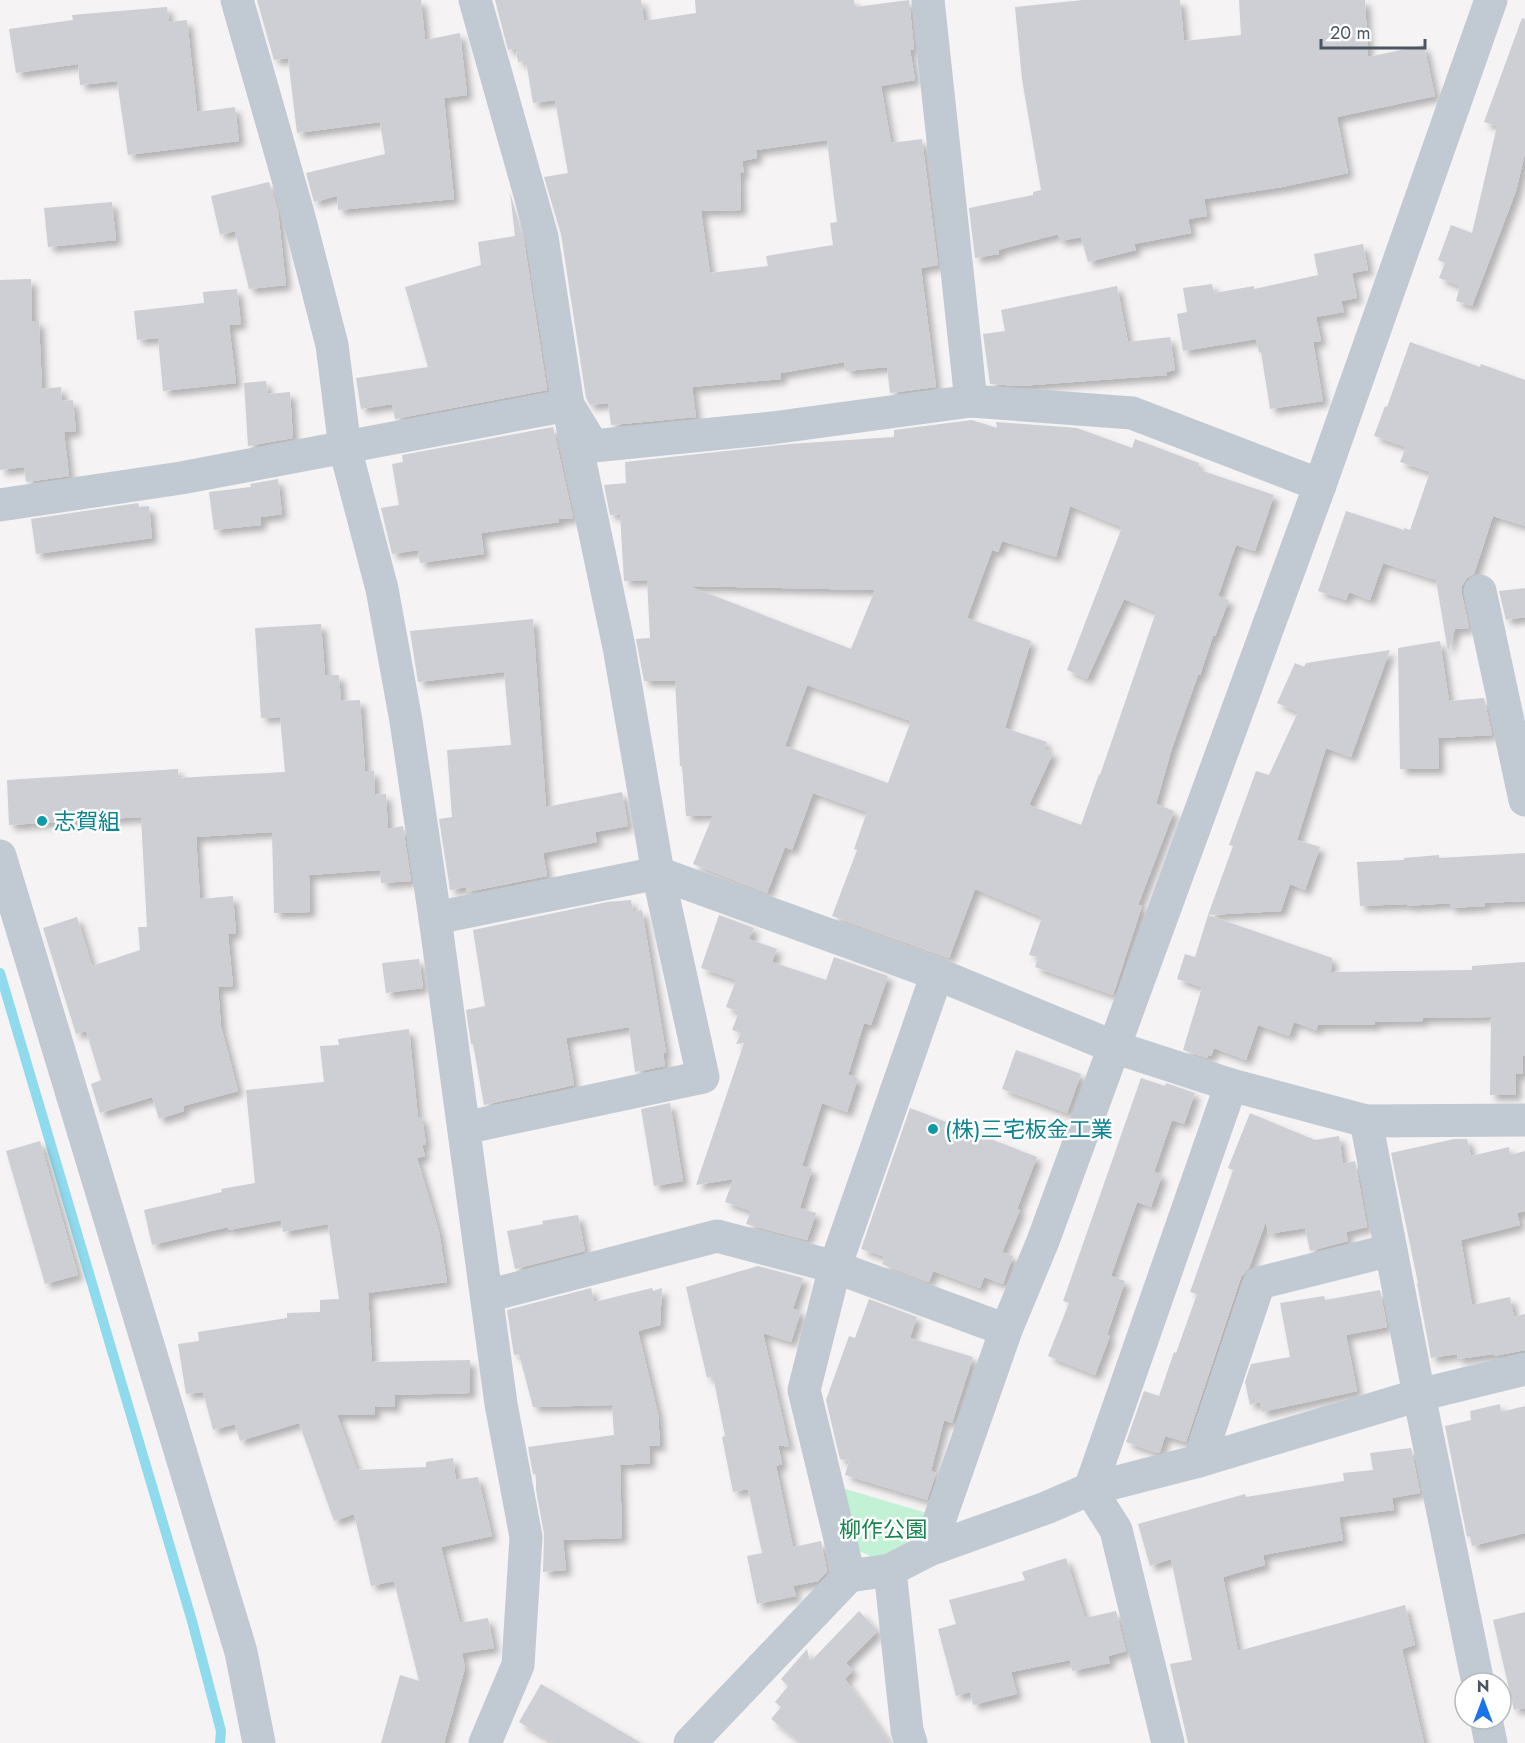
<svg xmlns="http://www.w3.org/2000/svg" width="1525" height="1743" font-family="Jost,'Noto Sans JP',sans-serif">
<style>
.green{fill:#c3f1d5}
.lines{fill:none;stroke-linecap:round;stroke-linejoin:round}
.stream{stroke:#90daee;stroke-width:10}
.building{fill:#cdcfd5;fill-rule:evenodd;filter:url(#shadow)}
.minor{stroke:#c1cad2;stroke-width:33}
.culture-dot{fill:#0f9aa8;stroke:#fff;stroke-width:2}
.labels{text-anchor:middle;stroke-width:5;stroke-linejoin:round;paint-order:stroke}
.culture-label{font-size:22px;fill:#0d838f;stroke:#fff;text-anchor:start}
.park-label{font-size:22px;fill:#17864f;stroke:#fff}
</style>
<defs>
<filter id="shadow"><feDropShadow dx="5.5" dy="5.5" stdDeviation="3" flood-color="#0004"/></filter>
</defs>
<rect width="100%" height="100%" fill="#f5f3f3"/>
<path class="green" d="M842,1488l88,26 -14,32 -35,15 -22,-10z"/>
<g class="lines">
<path class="stream" d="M0,973l192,648 29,110 -1,12"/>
</g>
<g class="building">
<path d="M257,0h164l4,40 35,-7 7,62 -23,3 10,101 -116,11 -1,-14 -23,6 -8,-29 79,-19 -5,-32 -83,11 -9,-75 -14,2z"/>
<path d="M495,0h146l3,21 52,-8 -1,-13h159l1,7 54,-7 5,49 -4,1 5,30 -34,6 10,57 31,-4 16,126 -17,3 15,119 -46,6 -3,-26 -41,4 -2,-9 -63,11v6l-89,8 4,30 -85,8 -3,-22 -18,2 -4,-7 -25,-164 -17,-57 24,-4 -13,-73 -22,3 -7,-42 -8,1 -2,-14 -8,2zM827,140l10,82 -7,1 3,22 -67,11 2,10 -58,7 -9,-62 40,-1 -1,-37h4l-2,-12 15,-3 -1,-8z"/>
<path d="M1083,0h97l4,41 57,-6 -2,-35h126l3,57 56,-12 11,51 -98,21 11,56 -66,14 -78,12 3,17 -19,3 3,14 -57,11 2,6 -48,12 -7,-25 -21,4 -2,-7 -60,16 1,4 -24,4 -6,-50 64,-13v-3l8,-2 -19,-111 -7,-72z"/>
<path d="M167,7l2,15 18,-2 10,92 38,-5 4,34 -111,14 -11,-74 -37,4 -2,-21 -62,9 -7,-44 64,-9 -1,-5z"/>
<path d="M1522,18l3,1v134l-9,38 -44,115 -16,-5 4,-15 -21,-8 6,-15 -7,-3 13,-35 21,8 25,-107 -13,-4z"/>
<path d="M269,182l9,29 8,74 -37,4 -14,-58 -15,4 -9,-39z"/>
<path d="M510,192l14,49 23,149 -152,29 -3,-15 -31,5 -5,-31 72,-11 -23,-80 76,-22 -3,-23 37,-6z"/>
<path d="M112,202l4,38 -68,7 -4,-39z"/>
<path d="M1363,244l5,26 -16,3 5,25 -16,3 3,11 -28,5 5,24 -8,1 10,59 -53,8 -9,-57 -2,1 -3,-14 -73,12 -6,-37 10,-2 -4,-24 29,-4 2,9 40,-7v3l64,-14 -4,-21z"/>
<path d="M31,279l1,42h7l3,68 19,-2 1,14 11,-1 3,31 -12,1 5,44 -43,6 -2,-15 -24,3v-190z"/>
<path d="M1117,286l11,56 42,-5 5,33 -9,2 1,3 -147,11 -30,-2 -7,-50 22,-3 -4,-21z"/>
<path d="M237,289l4,35 -12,1 7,58 -73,8 -5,-53 -21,2 -3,-29 70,-8 -1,-11z"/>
<path d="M1410,342l70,25 1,-3 44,16v146l-32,-10 -19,58 -7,4 -5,8v9l7,33 -14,1 -7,23 -12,-72 -53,-17 -13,37 -21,-8 -3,8 -28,-9 28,-80 58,19v-2l6,2 20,-58 -30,-10 6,-15 -32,-11 11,-30 2,1z"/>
<path d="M266,381l2,13 22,-2 3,46 -45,8 -4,-63z"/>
<path d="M972,420l25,8 -1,-6 81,6 55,20 3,-9 64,24 -2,6 77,26 -19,56 -19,-6 -18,51 11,4 -14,36h-2l-13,39h-2l-26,73 -16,56 18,7 -36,94 4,1 -29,89 -78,-28 3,-10 -9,-2 13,-38 -67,-28 -26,69 -117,-42 25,-66 -3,-1 13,-37 -54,-19 -21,57 -7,-3 -18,46 -74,-29 20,-49 -27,1 -4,-50h-2l-5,-85h-31l-8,-42 14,-1 -3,-58 -23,1 -4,-67 -10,1 -6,-30 22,-2 -1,-21 165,-18 104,-7v-7zM1070,506l52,21 -55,143 20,9 37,-80 32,13 -56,163 -1,-1 -18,51 -52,-20 24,-52 -9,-4 3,-7 -42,-14 26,-87 -64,-23 25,-68 6,2 4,-11 54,16zM689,586l186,4 -24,59zM807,685l104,36 -23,62 -103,-37z"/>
<path d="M553,427l20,91 -14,1v3l-78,11 3,21 -64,9 -2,-13 -26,4 -11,-46 18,-3 -7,-41 11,-2 -1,-7z"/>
<path d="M278,479l4,35 -21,3v8l-47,5 -5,-38 42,-5 -1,-3z"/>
<path d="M138,503l1,4 10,-1 3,32 -116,16 -5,-35z"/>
<path d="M1525,588v29l-19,3 -7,-29z"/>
<path d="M533,619l13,188 76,-15 6,34 -33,6 2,10 -54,11 4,23 -80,16 -1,-5 -16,3 -11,-71 13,-2 -5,-67 64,-5 -7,-73 -86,10 -8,-51z"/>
<path d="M321,624l4,51h14l2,26 19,-1 5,71h9l1,24 11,-1 2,35 15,-3 8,55 -30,2 -1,-13 -71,5 1,37 -36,1 -2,-81 -76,5 4,62 33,-3 3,37 -8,1 5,52 -15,1 3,40 17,64 -55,15 1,5 -25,8 -7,-22 -52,16 -9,-29 10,-4 -15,-49 -10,3 -33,-106 34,-11 15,49 48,-16 -2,-23h9l-6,-110 -132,8 -2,-45 171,-11v9l107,-6 -5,-55 -19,1 -6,-90z"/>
<path d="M1440,641l9,60 35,-3 8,37 -54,3 1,31h-39l-2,-121z"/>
<path d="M1390,650l-39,107 -25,-9 -29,92 23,7 -15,43 -15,-6 -9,27 -73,4 25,-69 -4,-1 27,-74 13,4 29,-63 -21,-9 18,-40 9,4 2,-4z"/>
<path d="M1525,853v48l-40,2v3l-35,2v-5l-43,3v-2l-47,2 -3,-44 47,-2v-2l35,-3v3z"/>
<path d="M631,900l2,12 9,-2 24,143h-3l2,13 -30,6 -6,-45 -63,11 8,47 -90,20 -11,-61h-2l-5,-34 19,-4 -12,-76 134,-28z"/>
<path d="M719,915l35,13 -5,11 28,10 -5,13 54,18 8,-23 54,19 -17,49 -7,-2 -16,52 10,3 -11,34 -25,-9 -20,63 10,3 -12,39 16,5 -9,27 -61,-16 5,-13 -26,-9 8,-23 -37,6 48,-142 -8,1 5,-11 -9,-3 7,-18 -13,-5 10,-27 -35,-12z"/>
<path d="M1208,915l124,43 -1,14 141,-2v-4l53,-4v94h-2v18h-7v21h-26l1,-78 -68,1v3l-48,1v3h-57l-2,5 -22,-8 -5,14 -31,-11 -12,35 -32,-12 -3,8 -3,-1 -1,3 -24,-8 19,-63 -25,-8 8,-25 10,3z"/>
<path d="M419,959l4,29 -37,5 -4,-30z"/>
<path d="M409,1029l9,89 4,-1 4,27 -4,1 3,11 -8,2 22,74 8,50 -79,11 4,69 98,-2v33l-75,2v12l-20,-1v9h-38l20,55 69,-3v-5l27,-4 3,22 22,-3 14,59 -51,11 19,76 28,-5 6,30 -32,5 3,15 -21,75h-63l19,-68 19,6 -25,-100 -23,5 -17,-72 -20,7 -35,-98 -59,18 -5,-17 -22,6 -10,-38 -17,2 -8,-50 21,-3 -1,-9 89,-14v-5l33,-1v-12l19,-1 -11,-75 -45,8 -2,-12 -52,10 -1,-3 -76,18 -8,-35 78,-18 -1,-3 34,-6 -9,-93 78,-8 -4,-36 19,-1 -1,-6z"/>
<path d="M1016,1050l65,24 -14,39 -65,-24z"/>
<path d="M1141,1078l24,8 1,-3 29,10 -11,31 -12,-4 -18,52 8,3 -11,32 -14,-5 -26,74 14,5 -18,54 3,1 -15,39 -47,-19 21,-53 -6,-2z"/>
<path d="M670,1103l13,78 -29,5 -13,-77z"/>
<path d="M910,1108l127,49 -20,52 3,1 -18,42 11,4 -10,28 -19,-7 -4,11 -47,-17 -4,11 -47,-18 3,-7 -24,-8z"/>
<path d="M1250,1113l65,27 24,-4 4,28 12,-3 12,66 -21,5 2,9 -38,10 -5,-23 -37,6 -2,-13 -17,47 -8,9 -55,165 -21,-6 -5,16 -3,1 -31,-11 18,-51 15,5 15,-44 2,1 21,-59 -7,-2 43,-122 -5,-2z"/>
<path d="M1454,1139h13l4,17 38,-9 1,8 15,-4v60l-8,2 3,12 -59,15 11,65 38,-8 4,20 11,-3v36l-31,6v-2l-36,5 -1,-5 -26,4 -14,-75h1l-27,-130z"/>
<path d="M40,1141l38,134 -33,9 -39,-133z"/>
<path d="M578,1215l7,36 -70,18 -8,-38 36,-7 -1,-3z"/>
<path d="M758,1266l45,12 -10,31 8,2 -10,31 -28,-9 26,114 -11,-2 4,19 -6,2 17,81 28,-6 6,31 -9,9 -25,5 3,10 -39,8 -10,-48 15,-3 -14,-64 -15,3 -11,-55 3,-1 -12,-60 -6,2 -21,-91z"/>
<path d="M591,1288l3,14 58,-14 1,3 9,-3 -2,37 -22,6 20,83 2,32h-11l1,17 -30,2 2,73 -59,2 3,30 -23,2 1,-38 -8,-44v-16h-3l-5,-27 86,-12 -2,-30 -79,2 -14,-53 -5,1 -7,-45z"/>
<path d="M1380,1290l7,37 -41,8 11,56 -95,21 -2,-10 -10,3 -5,-23 6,-18 39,-7 -10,-54 44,-7 1,4z"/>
<path d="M869,1299l48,18 -7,21 63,19 -21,66 -8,-3 -13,51 5,2 -9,27 -82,-25 4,-14 -9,-2 -14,-59 23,-64 6,2z"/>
<path d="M1500,1404l1,8 24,-6v127l-53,13 -2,-10 -3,1 -22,-111 26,-6 -1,-9z"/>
<path d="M1411,1448l9,45 -28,5 2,12 -55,7 4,23 -80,15 2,10 -42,12 15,74 167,-46 10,40 -13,4 22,94h-236l-18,-79 22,-4 -21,-101 -21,7 -12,-42 107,-30 1,3 98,-16 -1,-8 30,-3 -3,-17z"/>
<path d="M1066,1558l19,60 31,-7 10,40 -18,5 2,7 -38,8 -2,-11 -59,12 6,22 -44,11 -3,-13 -14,4 -18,-67 18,-5 -7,-24 76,-20 -3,-8z"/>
<path d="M859,1611l19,20 -32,32 7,7 -8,9 45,64h-89l-30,-24 10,-12 -6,-5 13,-16 -7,-7 26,-30 3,13z"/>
<path d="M1525,1612v96l-11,2 -21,-90z"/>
<path d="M541,1684l100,59h-86l-36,-21z"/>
</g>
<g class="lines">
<g class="minor">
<path d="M237,0l62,217 33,128 13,103 37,141 24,132 29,197 66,486 25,133 -8,128 -33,78"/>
<path d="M928,0l43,401"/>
<path d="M0,505l181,-27 387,-73 25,41 179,-18 199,-27 161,12 188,72"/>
<path d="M1480,591l45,209"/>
<path d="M0,856l241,796 18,91"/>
<path d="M435,918l223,-45 279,101 177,73 117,38 135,36"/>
<path d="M464,1128l239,-51 -45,-204 -39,-226 -51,-242 -26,-168 -67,-237"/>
<path d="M487,1296l230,-60 118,31 171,63"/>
<path d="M1199,1461l60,-178 132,-33"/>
<path d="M1090,1489l141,-404"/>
<path d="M1090,1489l26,41 52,213"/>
<path d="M929,1550l77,-220 37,-89 277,-756 171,-485"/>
<path d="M890,1570l17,160 4,13"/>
<path d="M849,1576l-45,-186 31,-123 102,-293"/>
<path d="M1478,1683l-59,-288 -53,-274 159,-1"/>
<path d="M1486,1719l5,24"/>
<path d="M690,1743l159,-167 41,-6 39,-20 117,-42 44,-19 109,-28 220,-66 106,-26"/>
</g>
</g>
<g class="culture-dot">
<circle cx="42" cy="821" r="6"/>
<circle cx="933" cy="1129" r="6"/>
</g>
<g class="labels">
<g class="culture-label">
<text x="54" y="829">志賀組</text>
<text x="945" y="1137">(株)三宅板金工業</text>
</g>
<g class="park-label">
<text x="883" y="1537">柳作公園</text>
</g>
</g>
<g transform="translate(1483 1701)"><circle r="28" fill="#ffffff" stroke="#b7bbc0" stroke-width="1.5"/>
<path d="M0-4.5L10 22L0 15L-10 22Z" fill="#1a73e8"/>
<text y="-9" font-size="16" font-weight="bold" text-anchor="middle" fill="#4a5661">N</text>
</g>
<path d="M1321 39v9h104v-9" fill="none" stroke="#4a5661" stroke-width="3"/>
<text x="1330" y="39" font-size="18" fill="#4a5661" stroke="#ffffff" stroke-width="4.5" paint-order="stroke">20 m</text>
</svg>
